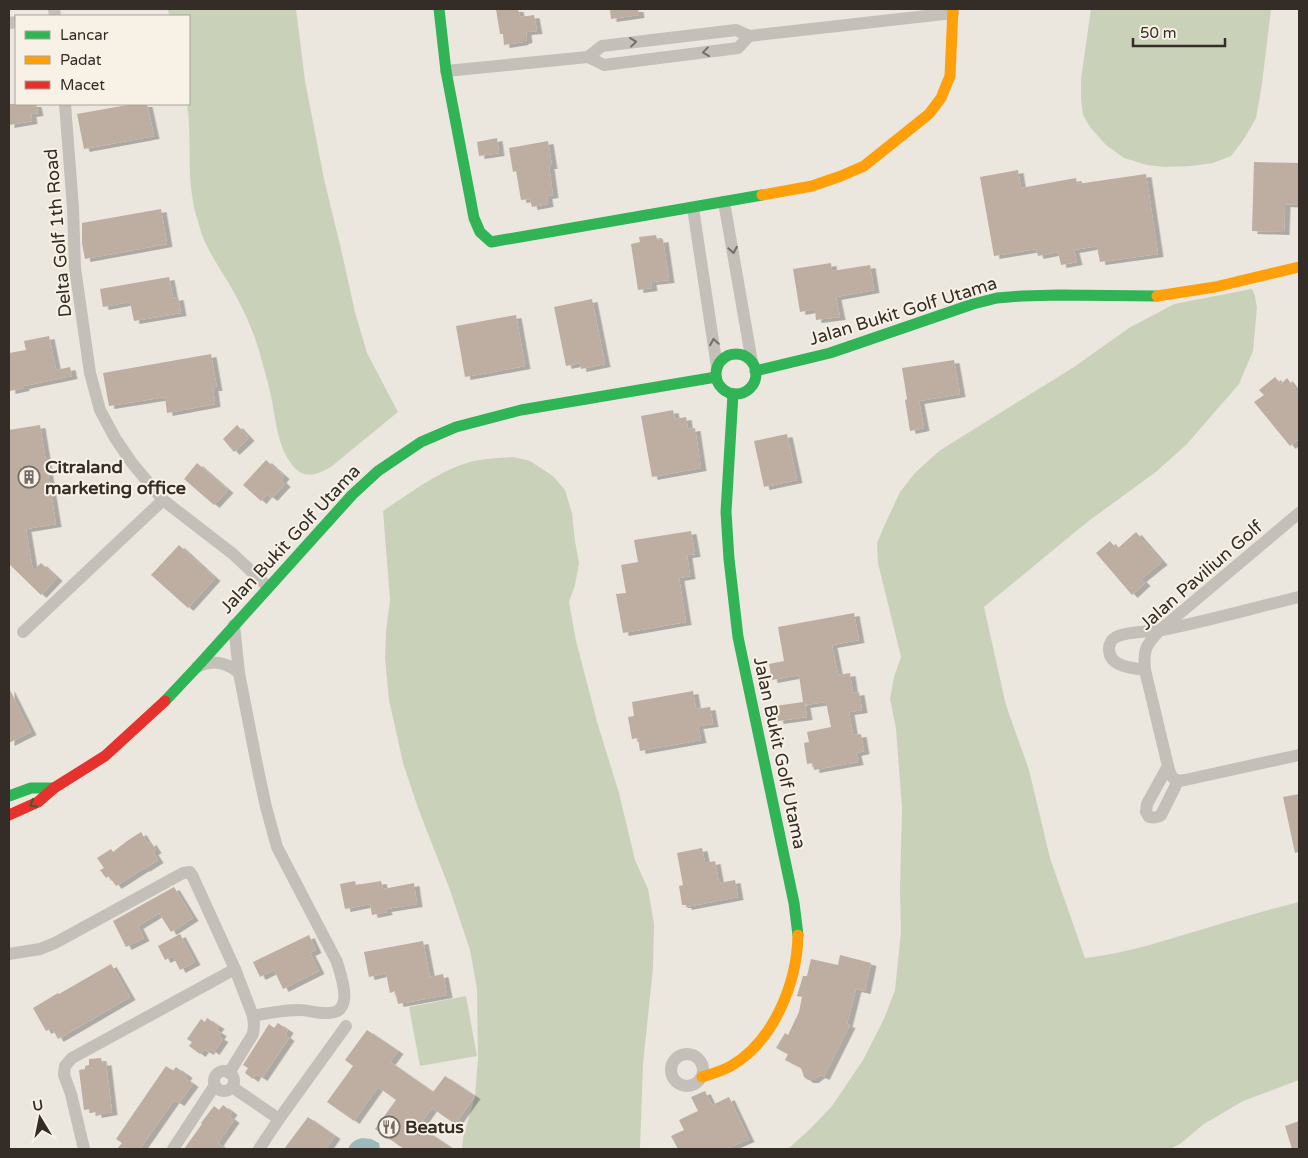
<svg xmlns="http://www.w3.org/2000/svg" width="1308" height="1158" font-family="'Varela Round',sans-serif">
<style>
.green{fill:#cad1b9}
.water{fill:#9bbabc}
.building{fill:#beada1;filter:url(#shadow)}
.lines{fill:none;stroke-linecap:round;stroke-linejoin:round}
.street{stroke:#c4bfb8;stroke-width:12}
.fast{stroke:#30b455;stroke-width:11}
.slow{stroke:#ff9f0a;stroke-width:11}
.jam{stroke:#e5322d;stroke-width:11}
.oneway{stroke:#756e68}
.oneway2{stroke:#326239}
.labels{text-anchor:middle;stroke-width:4;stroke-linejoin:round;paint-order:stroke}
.street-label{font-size:18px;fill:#342c27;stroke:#f8f1e6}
.poi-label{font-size:18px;font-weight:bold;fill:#342c27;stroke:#f8f1e6;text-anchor:start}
</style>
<defs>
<filter id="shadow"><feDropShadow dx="5.5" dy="3" stdDeviation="0" flood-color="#0004"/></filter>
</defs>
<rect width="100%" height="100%" fill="#ebe7df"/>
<g class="green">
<path d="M168,9h128l9,72 19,98 18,74 13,59 12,41 31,59 -66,54c-12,8 -27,14 -38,1 -17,-19 -18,-48 -23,-71 -4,-18 -9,-35 -14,-52 -7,-21 -17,-42 -29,-62 -12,-20 -25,-38 -30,-61 -3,-8 -5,-17 -6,-26 -5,-30 0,-61 -5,-91h2v-88h-20z"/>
<path d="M1091,9h180l-9,75 -6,34 -12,21 -13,17 -18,7 -22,3 -26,1 -18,-2 -23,-7 -18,-13 -16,-18 -7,-12 -2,-17v-19z"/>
<path d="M1252,289l3,7 2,12 -4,43 -14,33 -52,60 -30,27 -71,52 -102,84 22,98 23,65 21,88 35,100c39,-4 77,-17 115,-28 33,-10 66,-20 99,-28v178l-56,21 -39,23 -23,19 -10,6h-383l23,-21 21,-22 31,-46 21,-41 11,-29 6,-58 -1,-43 2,-81 -6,-79 -6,-30 4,-22 7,-20 -23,-94 -1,-20 9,-21 14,-30 15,-19 24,-22 135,-84 55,-39 45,-24z"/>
<path d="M513,457l17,4 23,15 12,14 7,23 3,28 4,22 -4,22 -6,17 7,39 22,84 21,68 16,67 13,29 6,35 -1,44 -10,96 -3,85h-178l1,-11 12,-42 3,-38 -1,-69 -7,-39 -20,-60 -32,-82 -15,-45 -14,-63 -4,-42 1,-27 4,-31 -7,-89c29,-19 58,-42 91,-50 13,-3 26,-3 39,-4z"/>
<path d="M466,996l11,60 -57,10 -11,-59z"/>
</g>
<path class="water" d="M362,1138l9,1 8,4 1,6h-32c3,-7 7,-9 14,-11z"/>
<g class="building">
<path d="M496,9h22l2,8 14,-2 3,16 -11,1 1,8 -4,1v1l-19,3 -1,-11h-3z"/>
<path d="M610,9h28l1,6 -28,4z"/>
<path d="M9,104h27l2,9 -7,1 1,7 -23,4z"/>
<path d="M133,104h14l7,32 -70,13 -7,-35z"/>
<path d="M497,138l2,15 -20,3 -2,-14z"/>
<path d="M548,141l4,25h-3l4,29 -6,1 1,8 -16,3 -2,-8 -9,1 -5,-29 -3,1 -4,-24z"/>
<path d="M1254,162l45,1v42l-14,-1 -1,28 -32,-1z"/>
<path d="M1018,170l3,18 55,-10 1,6 69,-10 12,80 -58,8 -3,-16 -23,4 3,12 -16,3 -3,-13 -20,4 -2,-7 -42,7 -14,-79z"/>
<path d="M161,209l6,35 -82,15 -3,-16v-20z"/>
<path d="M656,235l1,5 6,-1 6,41 -18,2 1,6 -14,2 -7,-46 9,-2 -1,-5z"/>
<path d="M831,263l1,8 38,-6 4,25 -38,7 4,20 -24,3 -1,-11 -15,3 -7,-43z"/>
<path d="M169,277l4,21 5,-1 3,16 -47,8 -4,-19 -27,5 -3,-18z"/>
<path d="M592,299l13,65 -24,5 -1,-6 -14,3 -12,-59z"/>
<path d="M516,315l9,51 -60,11 -9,-51z"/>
<path d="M49,336l7,34 14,-3 2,9 -48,10v2l-14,3 -1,-8v-30l17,-3 -2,-9z"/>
<path d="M211,354l6,34h-4l2,16 -48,9 -2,-16 -56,9 -6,-33z"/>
<path d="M954,360l6,34 -41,7 5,27 -14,3 -5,-31 2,-1 -5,-31z"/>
<path d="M1275,377l6,7 6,-6 12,16v45l-9,7 -36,-44 10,-7 -5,-5z"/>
<path d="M673,410l2,9 11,-2 2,12 7,-1 6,40 -49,9 -11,-61z"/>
<path d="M40,425l16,99 -30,5 7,42 8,-8 16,15 -16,17 -32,-31v-134z"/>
<path d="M237,425l12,13 -15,14 -11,-13z"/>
<path d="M787,434l10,46 -33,7 -10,-46z"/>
<path d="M266,460l18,16 -3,4 4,4 -13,14 -5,-4 -6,7 -18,-16z"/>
<path d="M197,463l31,27 -14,15 -30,-26z"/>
<path d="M691,531l4,23 -8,1 3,21 -11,2 7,44 -63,11 -7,-39 10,-1 -5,-28 17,-3 -4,-22z"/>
<path d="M1136,532l26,30 -21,17 4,4 -13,12 -36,-42 14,-12 7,8z"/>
<path d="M179,545l36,33 -27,30 -37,-33z"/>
<path d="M854,613l5,27 -27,5 6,30 12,-2 3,20 6,-1 3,18 -13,2 4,23 8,-1 3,17 -8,2 2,9 -44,8 -1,-7 -6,1 -3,-21 5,-1 -2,-10 24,-5 -5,-25 -21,3 2,12 -29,4 -3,-15 28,-4 -4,-27 -27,5 -3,-16 15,-3 -6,-34z"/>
<path d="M9,688l22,44 -22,11z"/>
<path d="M693,691l3,18 14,-2 3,17 -15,2 3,14 -61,11 -2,-13 -6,1 -4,-22 6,-1 -2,-14z"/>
<path d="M1299,794v58l-4,1 -12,-56z"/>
<path d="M141,832l7,12 3,-2 5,8 -3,2 5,8 -14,9v-1l-28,18 -7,-10 -3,2 -6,-8 4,-2 -7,-10 14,-9 2,3 14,-11z"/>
<path d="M702,848l3,15 10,-2 4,22 16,-3 3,17 -52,10v-2h-4l-3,-19 4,-1 -6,-32z"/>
<path d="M355,881l1,4 25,-4 2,8 31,-6 3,21 -31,5 1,3 -15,3 -2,-11 -25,5 -5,-25z"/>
<path d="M174,887l19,31 -22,14 -12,-19 -21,13 6,12 -18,9 -13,-26z"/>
<path d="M180,934l15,28 -15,8 -7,-14 -8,4 -7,-14z"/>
<path d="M309,935l7,15 -6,3 9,18 -36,18 -9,-19 -14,7 -7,-15z"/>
<path d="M423,941l7,36 13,-3 4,21 -49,9 -3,-13 -5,2 -4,-20 -17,4 -5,-25z"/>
<path d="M840,955l31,8 -6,28 -9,-2 -9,35 3,1 -26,52 -4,-2 -7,5h-5l-4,-3 -3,-9 -16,-8 3,-6 -12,-6 9,-15 3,2 11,-23 3,-15 -5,-1 6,-20h4l4,-17 27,6z"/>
<path d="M111,964l19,33 -72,42 -6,-11 -6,3 -13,-23 25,-15 1,1z"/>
<path d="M207,1018l12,8 -3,4 5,3 -2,4 4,2 -9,13 -4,-3 -2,3 -4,-3 -4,5 -11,-8 3,-4 -5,-3 14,-20 4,3z"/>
<path d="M278,1023l10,7 -3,5 4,3 -27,40 -6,-4 -3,5 -8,-6 3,-5 -5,-3 26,-41 5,4z"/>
<path d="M367,1030l31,21 -8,11 43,30 12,-16 30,20 -20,28 -23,-16 -13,18 34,23h-49l-29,-20 21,-29 -18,-13 -24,34 -27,-19 26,-36 -8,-6z"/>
<path d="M101,1058l1,5 4,-1 6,50 -16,3v-3l-6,1v-4l-6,1 -5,-40 6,-1v-3l4,-1v-6z"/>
<path d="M166,1066l7,5 3,-4 11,8 -2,3 8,6 -14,19 -5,-3 -34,49h-23l5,-6 -6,-4z"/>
<path d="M705,1091l7,14 17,-8 20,42 -23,10h-48l-7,-13 13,-6 -5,-10 19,-9 -7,-14z"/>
<path d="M223,1105l9,7 -3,4 5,4 -16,23 8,6h-42l18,-25 -1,-1 13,-17 5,4z"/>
<path d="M308,1117l27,19 -9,13h-42z"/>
<path d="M1299,1121v28h-7l-7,-23z"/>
</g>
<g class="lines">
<g class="street">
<path d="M54,9l1,7"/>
<path d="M9,23l7,-1"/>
<path d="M588,57l16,8 134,-17 11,-12"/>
<path d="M446,71l142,-14 14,-11 134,-16 13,6 204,-23"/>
<path d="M65,104l8,104 2,60 15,105 10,37 15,28 17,25 31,37 70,54 35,33"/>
<path d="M724,202l28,160"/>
<path d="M693,208l24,159"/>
<path d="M1299,513l-139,117c-14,15 -17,19 -15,40l23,96c3,11 5,16 17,14l114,-25"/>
<path d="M234,625l5,48 18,92 9,42 11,40 60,115c4,14 18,50 -8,51 -10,1 -20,-3 -30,-3 -16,0 -31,3 -46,6"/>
<path d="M23,632l140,-132"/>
<path d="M197,667c15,-8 29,-5 42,6"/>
<path d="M1145,670c-13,-2 -36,-3 -36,-21 0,-5 3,-10 7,-12 12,-6 32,-5 46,-7 46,-9 91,-22 137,-33"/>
<path d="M1168,766l-21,38 -1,8 3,5c4,1 8,1 12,-2l17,-34"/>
<path d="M9,954l31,-5 15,-6 128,-70 7,-1 2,3 43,94 18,47 1,10 -1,8 -24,39"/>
<circle cx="687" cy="1070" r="16"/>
<circle cx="224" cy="1081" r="10"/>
<path d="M232,1087l47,32"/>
<path d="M84,1149l-13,-55 -7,-19 1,-9 7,-8 163,-89"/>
<path d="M173,1149l42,-64"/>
<path d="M259,1149l20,-30 67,-93"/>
</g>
<g class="fast">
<path d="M439,9l7,62 28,147 6,14 11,10 271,-47"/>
<circle cx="736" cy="374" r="20"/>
<path d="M755,371l75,-18 143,-49 24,-6 25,-2 37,-1 98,1"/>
<path d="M733,394l-7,118 3,47 9,78 56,266 4,32"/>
<path d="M165,701l32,-34 155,-172 26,-24 43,-29 35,-15 65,-17 195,-33"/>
<path d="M9,796l22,-8h23"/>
</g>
<g class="slow">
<path d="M762,195l50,-9 29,-10 23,-10 65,-52 12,-16 9,-22 3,-67"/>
<path d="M1157,296l58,-9 84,-20"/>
<path d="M702,1077c10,-3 20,-6 29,-11 43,-25 66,-83 67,-131"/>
</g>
<path class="jam" d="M9,815l29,-13 16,-14 51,-32 60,-55"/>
</g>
<defs><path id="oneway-chevron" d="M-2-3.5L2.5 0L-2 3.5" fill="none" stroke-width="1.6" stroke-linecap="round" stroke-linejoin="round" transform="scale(1.25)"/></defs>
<g class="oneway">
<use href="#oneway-chevron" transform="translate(633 42) rotate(-7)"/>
<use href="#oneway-chevron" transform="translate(706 52) rotate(173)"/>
<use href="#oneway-chevron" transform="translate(733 250) rotate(80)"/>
<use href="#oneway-chevron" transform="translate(714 342) rotate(-99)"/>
</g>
<use class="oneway2" href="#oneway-chevron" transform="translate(33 804) rotate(152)"/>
<defs>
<g id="building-ring" transform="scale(1.125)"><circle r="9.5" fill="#f8f1e6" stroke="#746d67" stroke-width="1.5"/><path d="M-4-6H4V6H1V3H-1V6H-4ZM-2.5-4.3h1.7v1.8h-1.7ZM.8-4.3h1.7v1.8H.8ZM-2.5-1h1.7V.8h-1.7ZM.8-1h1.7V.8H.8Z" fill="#746d67"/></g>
<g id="restaurant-ring" transform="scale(1.125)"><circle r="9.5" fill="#f8f1e6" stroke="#746d67" stroke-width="1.5"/><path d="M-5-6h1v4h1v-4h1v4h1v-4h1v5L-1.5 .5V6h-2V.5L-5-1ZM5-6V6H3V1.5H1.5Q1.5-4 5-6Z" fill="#746d67"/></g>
</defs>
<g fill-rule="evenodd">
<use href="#building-ring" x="29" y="477"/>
<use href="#restaurant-ring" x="389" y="1127"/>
</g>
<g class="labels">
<g class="street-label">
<text transform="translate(58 233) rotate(-95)" y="6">Delta Golf 1th Road</text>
<text transform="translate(903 311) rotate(-17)" y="6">Jalan Bukit Golf Utama</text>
<text transform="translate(290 539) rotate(-47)" y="6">Jalan Bukit Golf Utama</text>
<text transform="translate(1201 575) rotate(-41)" y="6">Jalan Paviliun Golf</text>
<text transform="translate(780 753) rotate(78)" y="6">Jalan Bukit Golf Utama</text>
</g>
<g class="poi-label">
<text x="45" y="473">Citraland<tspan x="45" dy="21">marketing office</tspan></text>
<text x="405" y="1133">Beatus</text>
</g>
</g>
<rect width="1308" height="1158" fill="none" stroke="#342c27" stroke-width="20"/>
<rect x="15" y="15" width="175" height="90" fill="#f8f1e6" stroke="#aaa29a"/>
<rect x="25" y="31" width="25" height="8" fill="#30b455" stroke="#aaa29a"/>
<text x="60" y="40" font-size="15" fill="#342c27">Lancar</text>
<rect x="25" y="56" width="25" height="8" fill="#ff9f0a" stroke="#aaa29a"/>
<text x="60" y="65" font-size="15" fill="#342c27">Padat</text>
<rect x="25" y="81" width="25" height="8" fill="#e5322d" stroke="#aaa29a"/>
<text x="60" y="90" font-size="15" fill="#342c27">Macet</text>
<g transform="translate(40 1118) rotate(350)" stroke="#f8f1e6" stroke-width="4" paint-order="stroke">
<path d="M0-4L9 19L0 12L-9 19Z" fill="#342c27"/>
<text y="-8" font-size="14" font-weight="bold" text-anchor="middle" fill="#342c27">U</text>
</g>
<path d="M1133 38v8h92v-8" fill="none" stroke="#342c27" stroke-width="2.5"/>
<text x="1140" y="38" font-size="15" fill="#342c27" stroke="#f8f1e6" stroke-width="4" paint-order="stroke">50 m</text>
</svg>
